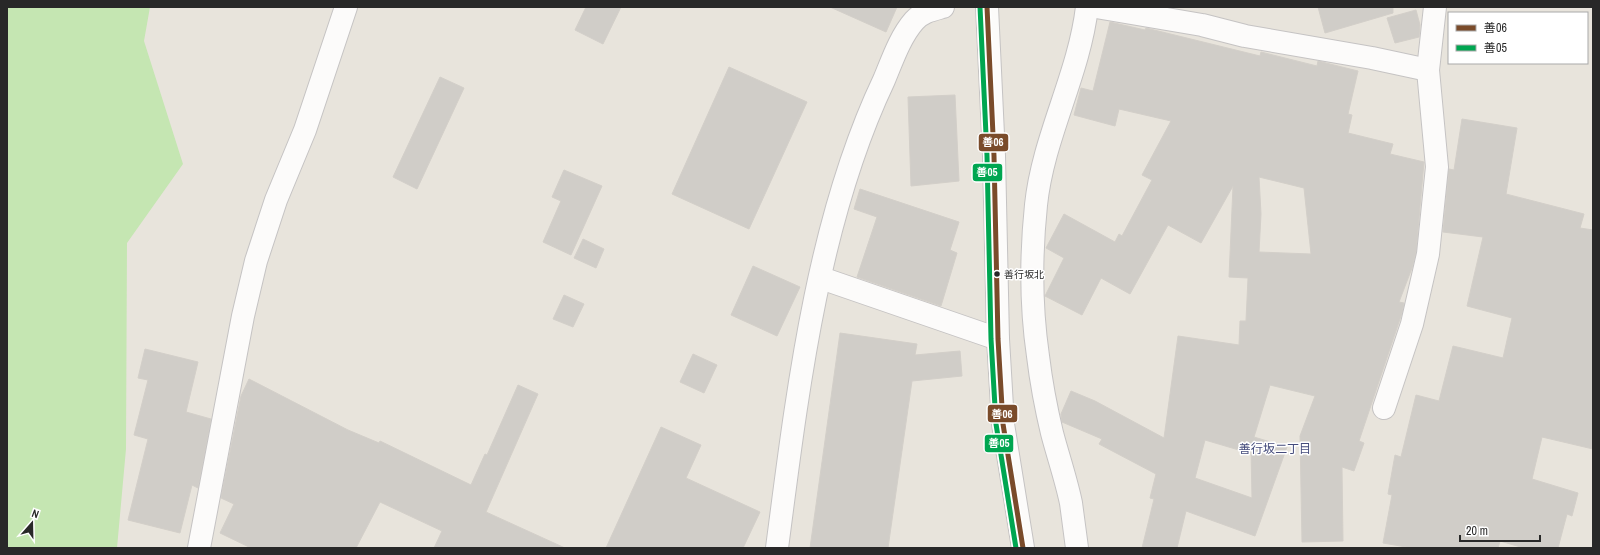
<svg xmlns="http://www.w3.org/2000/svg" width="1600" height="555" font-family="'Archivo Narrow','Noto Sans JP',sans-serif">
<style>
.green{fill:#c5e6b2}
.building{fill:#d0cdc8;stroke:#d3cfc9;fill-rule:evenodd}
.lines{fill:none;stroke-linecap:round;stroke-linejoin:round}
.minor-casing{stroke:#c5c3c3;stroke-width:24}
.minor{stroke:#fcfbfa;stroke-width:22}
.bus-1-casing{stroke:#fff;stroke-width:8}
.bus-2-casing{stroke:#fff;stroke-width:8}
.bus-1{stroke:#7a4b2a;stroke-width:5}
.bus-2{stroke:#00a651;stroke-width:5}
.bus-dot{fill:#282828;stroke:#fff;stroke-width:1.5}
.labels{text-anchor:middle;stroke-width:3;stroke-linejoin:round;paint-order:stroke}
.bus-label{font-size:10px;fill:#282828;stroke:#fff;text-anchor:start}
.neighbourhood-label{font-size:12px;fill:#454c7c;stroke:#fff}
.line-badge{stroke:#fff;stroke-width:1.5}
.badge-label{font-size:11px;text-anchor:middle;font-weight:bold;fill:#fff}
</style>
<rect width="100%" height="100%" fill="#e8e4dc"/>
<path class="green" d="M7,7h143l-6,34 39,123 -56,79 -1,206 -9,99h-110z"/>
<g class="building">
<path d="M586,7h35l-18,37 -28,-14z"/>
<path d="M830,7h67l-11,25z"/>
<path d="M1318,7h75v6l-68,20z"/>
<path d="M1416,10l4,15 -1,12 -24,6 -8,-25z"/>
<path d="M1110,22l35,8 1,-2 114,28 1,-4 56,14 1,-5 40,10 -10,43 4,1 -4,18 45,11 -3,10 34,8 -8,90 -4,16 -13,34 5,1 -2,10 -43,128 5,2 -10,28 -12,-4 1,74 -41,1 -2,-106 15,-40 -45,-11 -16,52 33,10 -32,89 -69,-25 -9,37h-35l12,-49 -4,-1 6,-24 -57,-30 3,-5 -40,-17 -1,-8 10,-23 24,10 69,37 14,-102 61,9 1,-24h6l2,-43 -19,-1 4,-91 -32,57 -33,-18 -38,69 -29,-16 -19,37 -37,-19 19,-38 -18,-10 18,-34 51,28 4,-8 3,2 30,-56 -10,-5 29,-54 -52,-12 -4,17 -41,-11 7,-27 12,3zM1259,177l45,11 7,66 -52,-2 2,-38zM1205,440l44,13 2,-3 1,48 -57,-20z"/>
<path d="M729,67l78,35 -58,127 -77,-35z"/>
<path d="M440,77l24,11 -47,101 -24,-12z"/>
<path d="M955,95l4,86 -48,5 -3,-89z"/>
<path d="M1462,119l55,9 -11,66 78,20 -4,14 13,2v219l-51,-12 -10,42 46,14 -6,23 -5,-2 -9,34h-34l-24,-7 -2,7h-86l-29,-5 9,-48 -4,-1 7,-39 6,2 15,-62 23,6 14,-55 50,12 9,-40 -45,-12 16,-69 -40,-5 6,-63 5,1z"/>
<path d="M564,170l38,16 -31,69 -28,-13 18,-41 -9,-4z"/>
<path d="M860,189l99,33 -9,28 7,3 -16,53 -84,-29 20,-60 -23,-8z"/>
<path d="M583,239l21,10 -8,19 -22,-10z"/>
<path d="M753,266l47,21 -23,49 -46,-21z"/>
<path d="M564,295l20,9 -11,23 -20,-8z"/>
<path d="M840,333l77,11 -2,11 45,-4 2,25 -50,5 -24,167h-78z"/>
<path d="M145,349l53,13 -12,50 25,7 -13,69 -6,-3 -12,48 -52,-13 20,-81 -14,-4 14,-55 -10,-2z"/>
<path d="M693,354l24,11 -13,28 -24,-11z"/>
<path d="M249,379l99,51 31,13 1,-2 91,44 14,-31 2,1 31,-70 20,9 -52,118 79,36h-131l8,-17 -62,-29 -24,46h-105l-31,-15 14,-29 -13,-6 20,-102z"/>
<path d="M661,427l40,18 -15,33 74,34 -17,36h-137z"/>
</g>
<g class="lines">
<g class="minor-casing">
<g id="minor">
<path d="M987,7l7,149 4,183 5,85 20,124"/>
<path d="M1096,7l106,18 43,11 127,22 56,12"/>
<path d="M821,278l177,61"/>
<path d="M1384,408l28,-84 16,-70 9,-87 -9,-97 7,-63"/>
<path d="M199,548l44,-232 13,-55 20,-61 29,-70 41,-123"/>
<path d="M777,548c20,-153 40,-327 107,-468 8,-19 16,-43 30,-59 8,-9 18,-11 29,-14"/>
<path d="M1077,548c-2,-15 -4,-30 -6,-45 -5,-24 -13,-47 -19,-70 -6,-25 -11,-52 -14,-77 -7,-48 -7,-103 -2,-151 7,-68 43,-130 51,-198"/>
</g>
</g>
<use href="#minor" class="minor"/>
<g class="bus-1-casing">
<path id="bus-1" d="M987,7l7,149 4,183 5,85 20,124"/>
</g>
<g class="bus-2-casing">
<path id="bus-2" d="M980,7l7,149 4,183 5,85 20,124"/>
</g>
<use href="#bus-1" class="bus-1"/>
<use href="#bus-2" class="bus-2"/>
</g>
<circle class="bus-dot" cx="997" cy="274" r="3.5"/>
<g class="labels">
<g class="bus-label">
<text x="1004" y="278">善行坂北</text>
</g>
<g class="neighbourhood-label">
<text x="1275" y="453">善行坂二丁目</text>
</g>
</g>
<g class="line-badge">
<rect x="978" y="133" width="31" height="19" rx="4" fill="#7a4b2a"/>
<rect x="972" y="163" width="31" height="19" rx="4" fill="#00a651"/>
<rect x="987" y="404" width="31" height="19" rx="4" fill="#7a4b2a"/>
<rect x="984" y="434" width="30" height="19" rx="4" fill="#00a651"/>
</g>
<g class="badge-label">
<text x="993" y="146">善06</text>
<text x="987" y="176">善05</text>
<text x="1002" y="418">善06</text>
<text x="999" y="447">善05</text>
</g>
<rect width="1600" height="555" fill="none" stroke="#282828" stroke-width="16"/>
<rect x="1448" y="12" width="140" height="52" fill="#ffffff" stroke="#a9a9a9"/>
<rect x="1456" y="25" width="20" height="6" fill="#7a4b2a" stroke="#a9a9a9"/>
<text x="1484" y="32" font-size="12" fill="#282828">善06</text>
<rect x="1456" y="45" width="20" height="6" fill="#00a651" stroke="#a9a9a9"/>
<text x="1484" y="52" font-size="12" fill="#282828">善05</text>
<g transform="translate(32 523) rotate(20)" stroke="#ffffff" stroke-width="3" paint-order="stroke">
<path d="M0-3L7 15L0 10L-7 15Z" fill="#282828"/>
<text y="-6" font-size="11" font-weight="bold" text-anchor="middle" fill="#282828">N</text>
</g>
<path d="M1460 535v6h80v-6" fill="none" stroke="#282828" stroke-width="2"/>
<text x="1466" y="535" font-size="12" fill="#282828" stroke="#ffffff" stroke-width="3" paint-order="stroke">20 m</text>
</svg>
